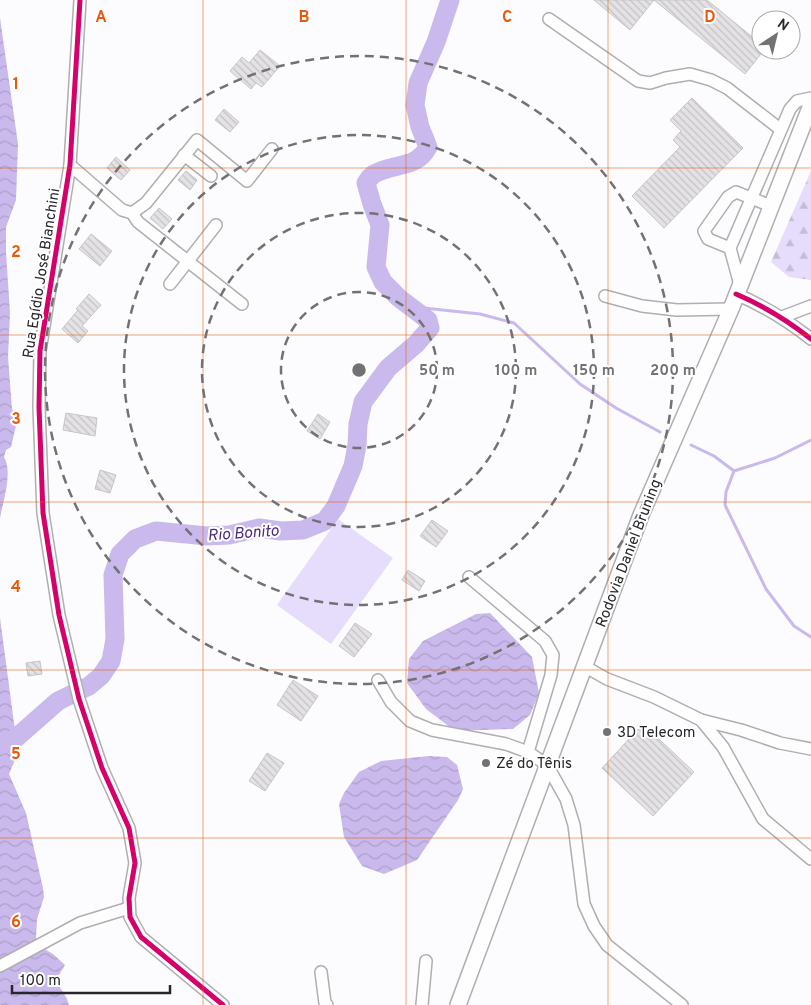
<svg xmlns="http://www.w3.org/2000/svg" width="811" height="1005" font-family="Overpass,sans-serif">
<style>
.green{fill:#e6dcfc}
.forest{fill:url(#forest-firs)}
.water{fill:url(#water-waves)}
.lines{fill:none;stroke-linecap:round;stroke-linejoin:round}
.stream{stroke:#cab9ec;stroke-width:3}
.river{stroke:#cab9ec;stroke-width:19}
.building{fill:url(#building-back-hatch);stroke:#c6c5c7}
.minor-casing{stroke:#afaeb1;stroke-width:14}
.major-casing{stroke:#afaeb1;stroke-width:18}
.minor{stroke:#fffeff;stroke-width:11}
.major{stroke:#fffeff;stroke-width:15}
.cycleway-casing{stroke:#fff;stroke-width:8}
.cycleway{stroke:#d6006c;stroke-width:5}
.grid{fill:none;stroke:#e8590c;stroke-width:1;stroke-opacity:0.55}
.ring{fill:none;stroke:#727173;stroke-width:2.5;stroke-dasharray:9 6}
.poi-dot{fill:#727173;stroke:#fff;stroke-width:2}
.labels{text-anchor:middle;stroke-width:4;stroke-linejoin:round;paint-order:stroke}
.street-label{font-size:15px;fill:#272629;stroke:#fff}
.poi-label{font-size:15px;fill:#272629;stroke:#fff;text-anchor:start}
.water-label{font-size:16px;font-style:italic;fill:#4b297b;stroke:#fff}
.grid-label{font-size:16px;text-anchor:middle;font-weight:bold;fill:#e8590c;stroke:#fff;stroke-width:4;stroke-linejoin:round;paint-order:stroke}
.centre{fill:#727173;stroke:#fff;stroke-width:2.5}
.ring-label{font-size:15px;text-anchor:middle;font-weight:bold;fill:#727173;stroke:#fff;stroke-width:4;stroke-linejoin:round;paint-order:stroke}
</style>
<defs>
<pattern id="forest-firs" width="22" height="20" patternUnits="userSpaceOnUse" patternTransform="scale(1.25)"><rect width="22" height="20" fill="#e6dcfc"/><path d="M5 1l3.5 6h-7zM16 11l3.5 6h-7z" fill="#c5bdd8"/></pattern>
<pattern id="water-waves" width="16" height="10" patternUnits="userSpaceOnUse" patternTransform="scale(1.25)"><rect width="16" height="10" fill="#cab9ec"/><path d="M0 5q4-4 8 0t8 0" fill="none" stroke="#ae9fca"/></pattern>
<pattern id="building-back-hatch" width="6" height="6" patternUnits="userSpaceOnUse" patternTransform="scale(1.25)"><rect width="6" height="6" fill="#e4e2e5"/><path d="M-1 5l2 2M0 0l6 6M5-1l2 2" fill="none" stroke="#c4c2c4"/></pattern>
</defs>
<rect width="100%" height="100%" fill="#fcfbfd"/>
<path class="green" d="M338,519l55,39 -62,86 -54,-39z"/>
<path class="forest" d="M811,171v109l-22,-3 -18,-15z"/>
<g class="water">
<path d="M0,18l18,126 -2,56 -10,27v25l4,61 -2,44 4,52 6,8 -7,30 -5,3 -2,7c9,14 -1,45 -4,61z"/>
<path d="M490,613l42,44 7,36 -9,22 -17,14 -58,2 -29,-22 -19,-26 2,-24 14,-18 53,-27z"/>
<path d="M0,618l16,120 5,8 -12,28 17,39 17,75 1,9 -7,22 -1,19 5,9 12,7 12,11 -9,15c4,9 11,16 13,25h-69z"/>
<path d="M429,756l18,1 10,8 6,24 -5,11 -41,60 -33,14 -22,-8 -18,-29 -5,-33 5,-11 15,-21 22,-11z"/>
</g>
<g class="lines">
<g class="stream">
<path d="M416,311l8,-3 56,6 34,9 66,61 36,24 44,24"/>
<path d="M691,445l23,11 20,15"/>
<path d="M734,471l-8,21 -1,13 41,84 28,37 17,11"/>
<path d="M734,471l41,-13 36,-18"/>
</g>
<path class="river" d="M0,745l16,-7 42,-37 31,-15 12,-10 10,-15 4,-22 -2,-64 7,-21 15,-15 21,-8 51,5 22,-1 30,-7 22,3 22,-1 22,-9 11,-15 17,-40 4,-21 1,-21 5,-22 25,-34 28,-24 14,-16 -2,-8 -29,-22 -16,-16 -7,-15 4,-42 -8,-21 -6,-21c2,-3 5,-7 8,-9 19,-11 43,-5 54,-27l-8,-20 -5,-22 3,-22 18,-41 14,-42"/>
</g>
<g class="building">
<path d="M594,0h60l-24,30z"/>
<path d="M654,0h53l54,44v10l-16,20z"/>
<path d="M260,50l20,16 -18,21 -6,-4 -5,6 -21,-18 12,-14 7,6z"/>
<path d="M692,98l51,50 -79,80 -32,-32 48,-49 -7,-7 8,-9 -11,-11z"/>
<path d="M224,109l15,13 -9,10 -15,-12z"/>
<path d="M116,157l14,13 -9,10 -14,-12z"/>
<path d="M186,171l11,9 -7,10 -12,-10z"/>
<path d="M159,208l13,11 -9,10 -13,-11z"/>
<path d="M91,234l21,17 -12,15 -21,-17z"/>
<path d="M89,294l12,11 -19,21 6,5 -10,12 -16,-14 16,-19 -2,-1z"/>
<path d="M66,413l31,5 -2,18 -32,-6z"/>
<path d="M318,414l12,8 -10,17 -13,-8z"/>
<path d="M100,470l16,5 -6,18 -15,-4z"/>
<path d="M432,520l16,11 -12,16 -16,-11z"/>
<path d="M408,570l17,11 -6,10 -17,-11z"/>
<path d="M355,623l17,11 -18,23 -15,-11z"/>
<path d="M40,661l2,13 -14,2 -2,-13z"/>
<path d="M293,680l25,16 -17,25 -24,-16z"/>
<path d="M643,724l51,48 -41,44 -51,-48z"/>
<path d="M267,753l17,10 -19,28 -16,-10z"/>
</g>
<g class="lines">
<g class="minor-casing">
<g id="minor">
<path d="M80,0l-10,165 -30,186 -1,56 4,106 16,102 20,84 23,69 27,60 6,35 -6,35 1,19 11,20 82,68"/>
<path d="M549,19l89,62 12,2 16,-5 24,-4 21,6 16,8 53,41"/>
<path d="M184,155l27,21"/>
<path d="M70,165l52,45 10,3 14,-10 51,-63 50,41 25,-32"/>
<path d="M132,213l6,9 104,82"/>
<path d="M730,248l-22,-9 -4,-8 24,-34 8,-5 35,14"/>
<path d="M170,284l46,-59"/>
<path d="M740,285l-10,-37 60,-139 7,-8 14,-3"/>
<path d="M736,294c28,12 51,26 75,45"/>
<path d="M605,296l37,10 35,4 54,-1"/>
<path d="M782,317l29,-11"/>
<path d="M469,577l76,64 8,14 -2,20 -23,77 19,13 19,34 8,26 10,79 10,22 13,19 75,60"/>
<path d="M584,666l23,13 47,18 47,23 40,10 39,13 31,6"/>
<path d="M378,680l13,22 19,19 22,9 74,14 22,8"/>
<path d="M701,720l22,27 40,72 48,40"/>
<path d="M0,966l80,-43 49,-15"/>
<path d="M321,972l4,31 2,2"/>
<path d="M422,1005l4,-44"/>
</g>
</g>
<g class="major-casing">
<path id="major" d="M458,1005l183,-490 90,-206 80,-204"/>
</g>
<use href="#minor" class="minor"/>
<use href="#major" class="major"/>
<g class="cycleway-casing">
<g id="cycleway">
<path d="M80,0l-10,165 -30,186 -1,56 4,106 16,102 20,84 23,69 27,60 6,35 -6,35 1,19 11,20 82,68"/>
<path d="M736,294c28,12 51,26 75,45"/>
</g>
</g>
<use href="#cycleway" class="cycleway"/>
</g>
<path class="grid" d="M203,0v1005M406,0v1005M608,0v1005M0,168h811M0,335h811M0,502h811M0,670h811M0,838h811"/>
<g class="ring">
<circle cx="359" cy="370" r="78"/>
<circle cx="359" cy="370" r="157"/>
<circle cx="359" cy="370" r="235"/>
<circle cx="359" cy="370" r="314"/>
</g>
<g class="poi-dot">
<circle cx="607" cy="732" r="5"/>
<circle cx="486" cy="763" r="5"/>
</g>
<g class="labels">
<g class="street-label">
<text transform="translate(41 273) rotate(-81)" y="5">Rua Egídio José Bianchini</text>
<text transform="translate(628 553) rotate(-69)" y="5">Rodovia Daniel Bruning</text>
</g>
<g class="poi-label">
<text x="617" y="737">3D Telecom</text>
<text x="496" y="768">Zé do Tênis</text>
</g>
<g class="water-label">
<text transform="translate(243 532) rotate(-4)" y="6">Rio Bonito</text>
</g>
</g>
<g class="grid-label">
<text x="101" y="22">A</text>
<text x="304" y="22">B</text>
<text x="507" y="22">C</text>
<text x="710" y="22">D</text>
<text x="16" y="89">1</text>
<text x="16" y="257">2</text>
<text x="16" y="424">3</text>
<text x="16" y="592">4</text>
<text x="16" y="759">5</text>
<text x="16" y="927">6</text>
</g>
<circle cx="359" cy="370" r="8" class="centre"/>
<g class="ring-label">
<text x="437" y="375">50 m</text>
<text x="516" y="375">100 m</text>
<text x="594" y="375">150 m</text>
<text x="673" y="375">200 m</text>
</g>
<g transform="translate(776 35) rotate(35)"><circle r="24" fill="#ffffff" stroke="#a9a8a9"/>
<path d="M0-4L9 19L0 12L-9 19Z" fill="#727173"/>
<text y="-8" font-size="14" font-weight="bold" text-anchor="middle" fill="#272629">N</text>
</g>
<path d="M12 985v8h158v-8" fill="none" stroke="#272629" stroke-width="2.5"/>
<text x="20" y="985" font-size="15" fill="#272629" stroke="#ffffff" stroke-width="4" paint-order="stroke">100 m</text>
</svg>
